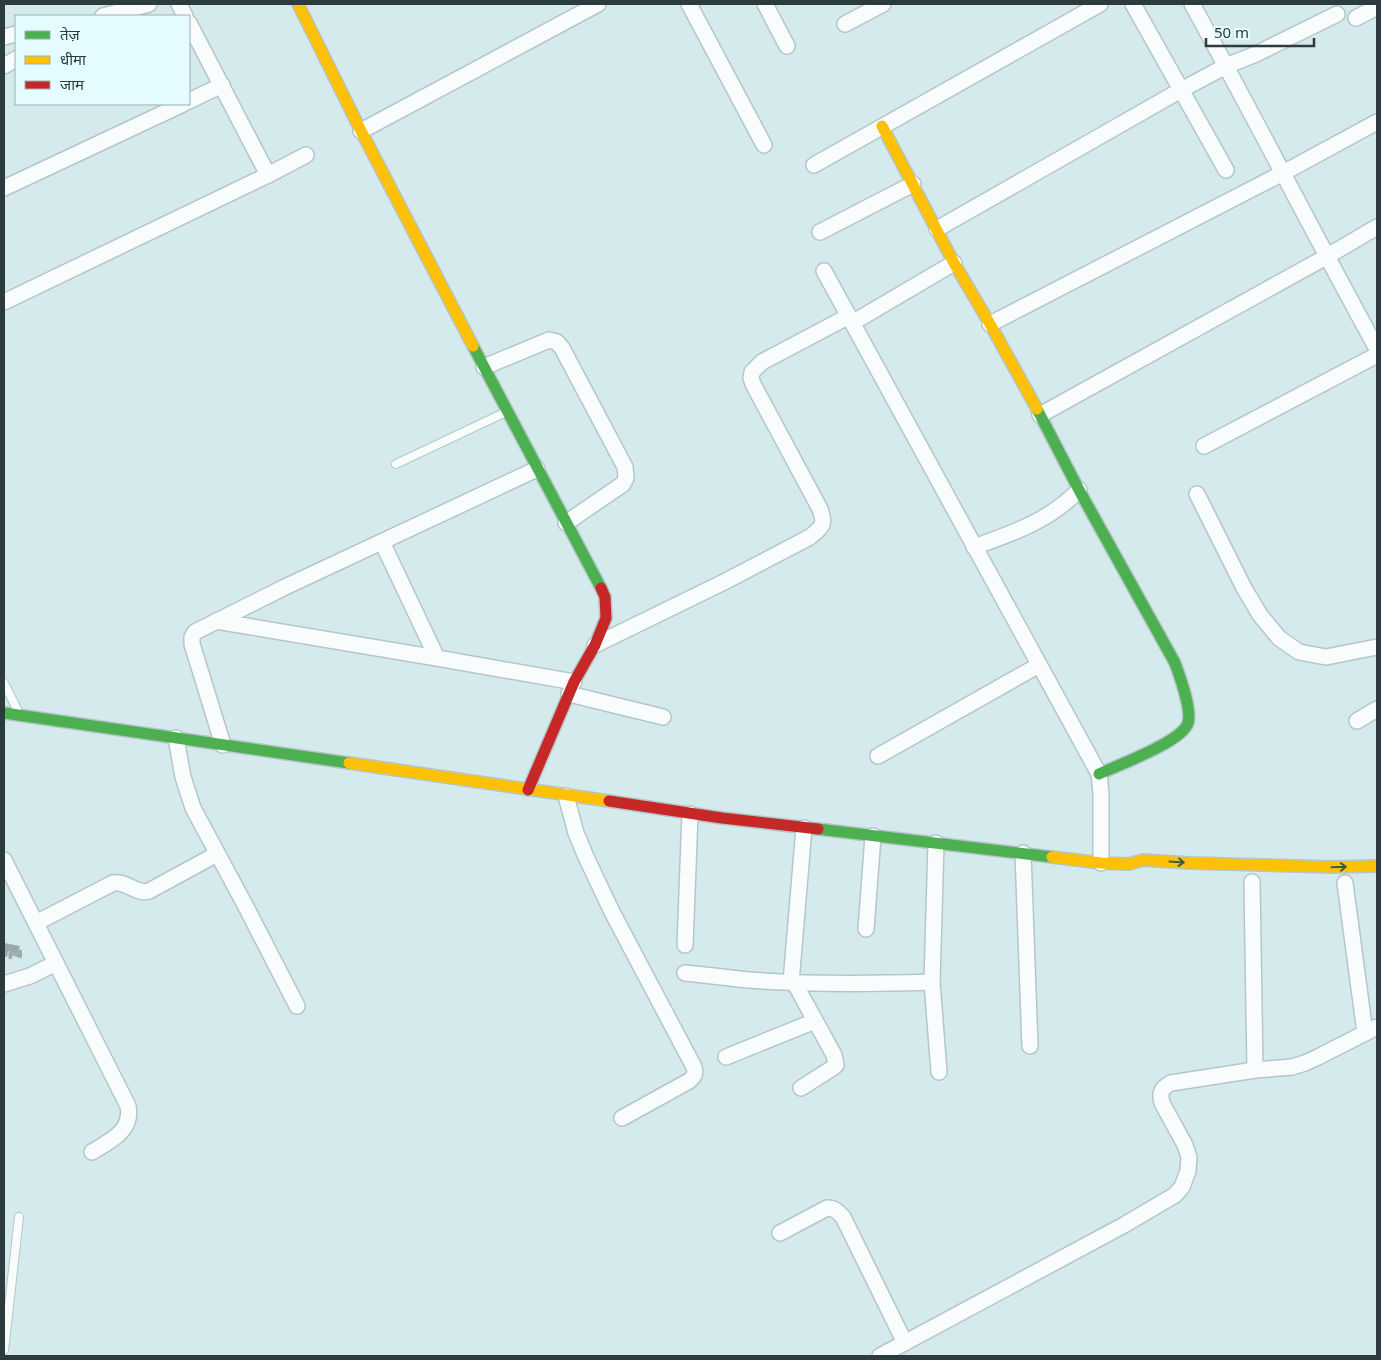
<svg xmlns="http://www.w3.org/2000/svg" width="1381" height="1360" font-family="'Noto Sans','Noto Sans Devanagari',sans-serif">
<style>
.building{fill:#98a9ac;filter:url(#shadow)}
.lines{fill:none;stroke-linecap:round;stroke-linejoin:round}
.lane-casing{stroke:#b5c6c8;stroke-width:10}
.street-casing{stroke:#b5c6c8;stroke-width:18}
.fast-casing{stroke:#b5c6c8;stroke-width:14}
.slow-casing{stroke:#b5c6c8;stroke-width:14}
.jam-casing{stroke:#b5c6c8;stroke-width:14}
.lane{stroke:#f9fcfc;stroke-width:8}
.street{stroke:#f9fcfc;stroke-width:15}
.fast{stroke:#4caf50;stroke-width:11}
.slow{stroke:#ffc107;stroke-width:11}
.jam{stroke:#c62828;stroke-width:11}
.oneway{stroke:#365e43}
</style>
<defs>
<filter id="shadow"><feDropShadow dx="4.5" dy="4.5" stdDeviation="0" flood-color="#0004"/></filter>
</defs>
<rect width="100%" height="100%" fill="#d5eaed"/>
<path class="building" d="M4,943l16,3 -3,8 -9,-3 -1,6 -3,-1z"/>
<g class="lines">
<g class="lane-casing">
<g id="lane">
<path d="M396,464l110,-52"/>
<path d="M4,683l13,26"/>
<path d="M4,1350l15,-133"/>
</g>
</g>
<g class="street-casing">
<g id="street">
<path d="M179,4l6,12"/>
<path d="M689,4l75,141"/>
<path d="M765,4l22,42"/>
<path d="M1133,4l93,166"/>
<path d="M1192,4c63,114 122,230 185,345"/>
<path d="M103,16l46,-12"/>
<path d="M1356,18l21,-11"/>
<path d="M189,23l79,152"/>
<path d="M845,24l38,-20"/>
<path d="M4,37l12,-3"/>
<path d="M4,66l12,-7"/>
<path d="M189,101l33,-16"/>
<path d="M361,131l237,-127"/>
<path d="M814,165l286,-161"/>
<path d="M4,188l179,-84"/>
<path d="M937,229l244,-139 45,-24 30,-12 81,-40"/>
<path d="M820,232l93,-48"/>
<path d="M824,271l275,503 2,19v70"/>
<path d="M4,302l264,-127 38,-20"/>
<path d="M852,323l102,-60"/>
<path d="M990,324l293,-151 94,-51"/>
<path d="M484,367l65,-27 8,2 5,6 63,119 1,11 -3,6 -57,39"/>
<path d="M1040,415l286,-158 51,-30"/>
<path d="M1204,446l173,-91"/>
<path d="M1197,494l47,94 16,27 19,23 20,14 27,5 51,-10"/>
<path d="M382,542l55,116"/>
<path d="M974,547c39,-14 75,-26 105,-57"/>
<path d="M216,621l221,37 137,24"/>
<path d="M595,645l131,-64 84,-44c12,-10 16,-12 10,-28l-67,-125 -2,-6 1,-6 10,-10 87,-46"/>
<path d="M569,694l94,23"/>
<path d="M1357,721l20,-12"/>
<path d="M176,738l7,39 10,31 52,97 52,101"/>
<path d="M223,745l-31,-101v-7l3,-5 88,-44 254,-119"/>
<path d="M878,756l161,-91"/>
<path d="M566,796l10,37 10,24 26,55 82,155c2,7 0,10 -5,14l-67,37"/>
<path d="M936,843l-4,139 7,90"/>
<path d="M1023,853l7,193"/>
<path d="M4,860l124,246c5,25 -18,35 -36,46"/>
<path d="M1252,882l3,188"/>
<path d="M1345,883l20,150"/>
<path d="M36,923l77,-40c15,-2 23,12 36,8l68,-37"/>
<path d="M866,929l7,-93"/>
<path d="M685,945l5,-131"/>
<path d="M685,973c22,2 43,5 64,7 61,5 122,4 183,2"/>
<path d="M791,982l13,-154"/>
<path d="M794,982l40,73 2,10 -2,2 -33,21"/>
<path d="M4,984l26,-8 26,-13"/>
<path d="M726,1057l89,-36"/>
<path d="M780,1233l47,-25c8,0 11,4 16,9l62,126"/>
<path d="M880,1356l244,-131 51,-30 7,-8 6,-16 1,-14 -4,-12 -23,-42c-3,-11 0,-15 9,-20l84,-13 37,-3 13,-4 13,-6 59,-30"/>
</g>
</g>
<g class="fast-casing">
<g id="fast">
<path d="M473,346l128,242"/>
<path d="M1037,409l42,81 96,173c5,14 17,46 13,60 -6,19 -70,42 -89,51"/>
<path d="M4,713l345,50"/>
<path d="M818,829l234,28"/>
</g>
</g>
<g class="slow-casing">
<g id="slow">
<path d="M298,4l63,127 112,215"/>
<path d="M882,126l72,137 36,61 47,85"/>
<path d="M349,763l260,38"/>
<path d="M1052,857l49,6 28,1 14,-4 47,3 143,4 44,-1"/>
</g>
</g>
<g class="jam-casing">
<g id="jam">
<path d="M528,790l46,-108 21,-37 11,-27 -1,-21 -4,-9"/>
<path d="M609,801l113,17 96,11"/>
</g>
</g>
<use href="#lane" class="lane"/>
<use href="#street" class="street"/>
<use href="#fast" class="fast"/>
<use href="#slow" class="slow"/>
<use href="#jam" class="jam"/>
</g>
<defs><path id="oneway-shaft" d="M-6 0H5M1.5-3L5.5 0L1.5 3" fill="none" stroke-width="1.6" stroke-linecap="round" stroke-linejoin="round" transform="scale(1.25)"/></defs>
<g class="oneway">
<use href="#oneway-shaft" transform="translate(1177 862) rotate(4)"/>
<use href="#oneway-shaft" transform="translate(1339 867) rotate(-2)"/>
</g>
<rect width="1381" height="1360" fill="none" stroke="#2c3b3d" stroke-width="10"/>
<rect x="15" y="15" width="175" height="90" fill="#e4fcff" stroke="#9aafb1"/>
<rect x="25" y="31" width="25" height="8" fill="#4caf50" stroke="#9aafb1"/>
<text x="60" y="40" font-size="15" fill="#2c3b3d">तेज़</text>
<rect x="25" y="56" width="25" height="8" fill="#ffc107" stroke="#9aafb1"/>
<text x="60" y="65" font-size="15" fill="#2c3b3d">धीमा</text>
<rect x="25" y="81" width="25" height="8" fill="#c62828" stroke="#9aafb1"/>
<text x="60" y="90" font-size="15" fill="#2c3b3d">जाम</text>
<path d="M1206 38v8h108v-8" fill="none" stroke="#2c3b3d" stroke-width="2.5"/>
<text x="1214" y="38" font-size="15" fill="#2c3b3d" stroke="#e4fcff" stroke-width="4" paint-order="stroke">50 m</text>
</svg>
